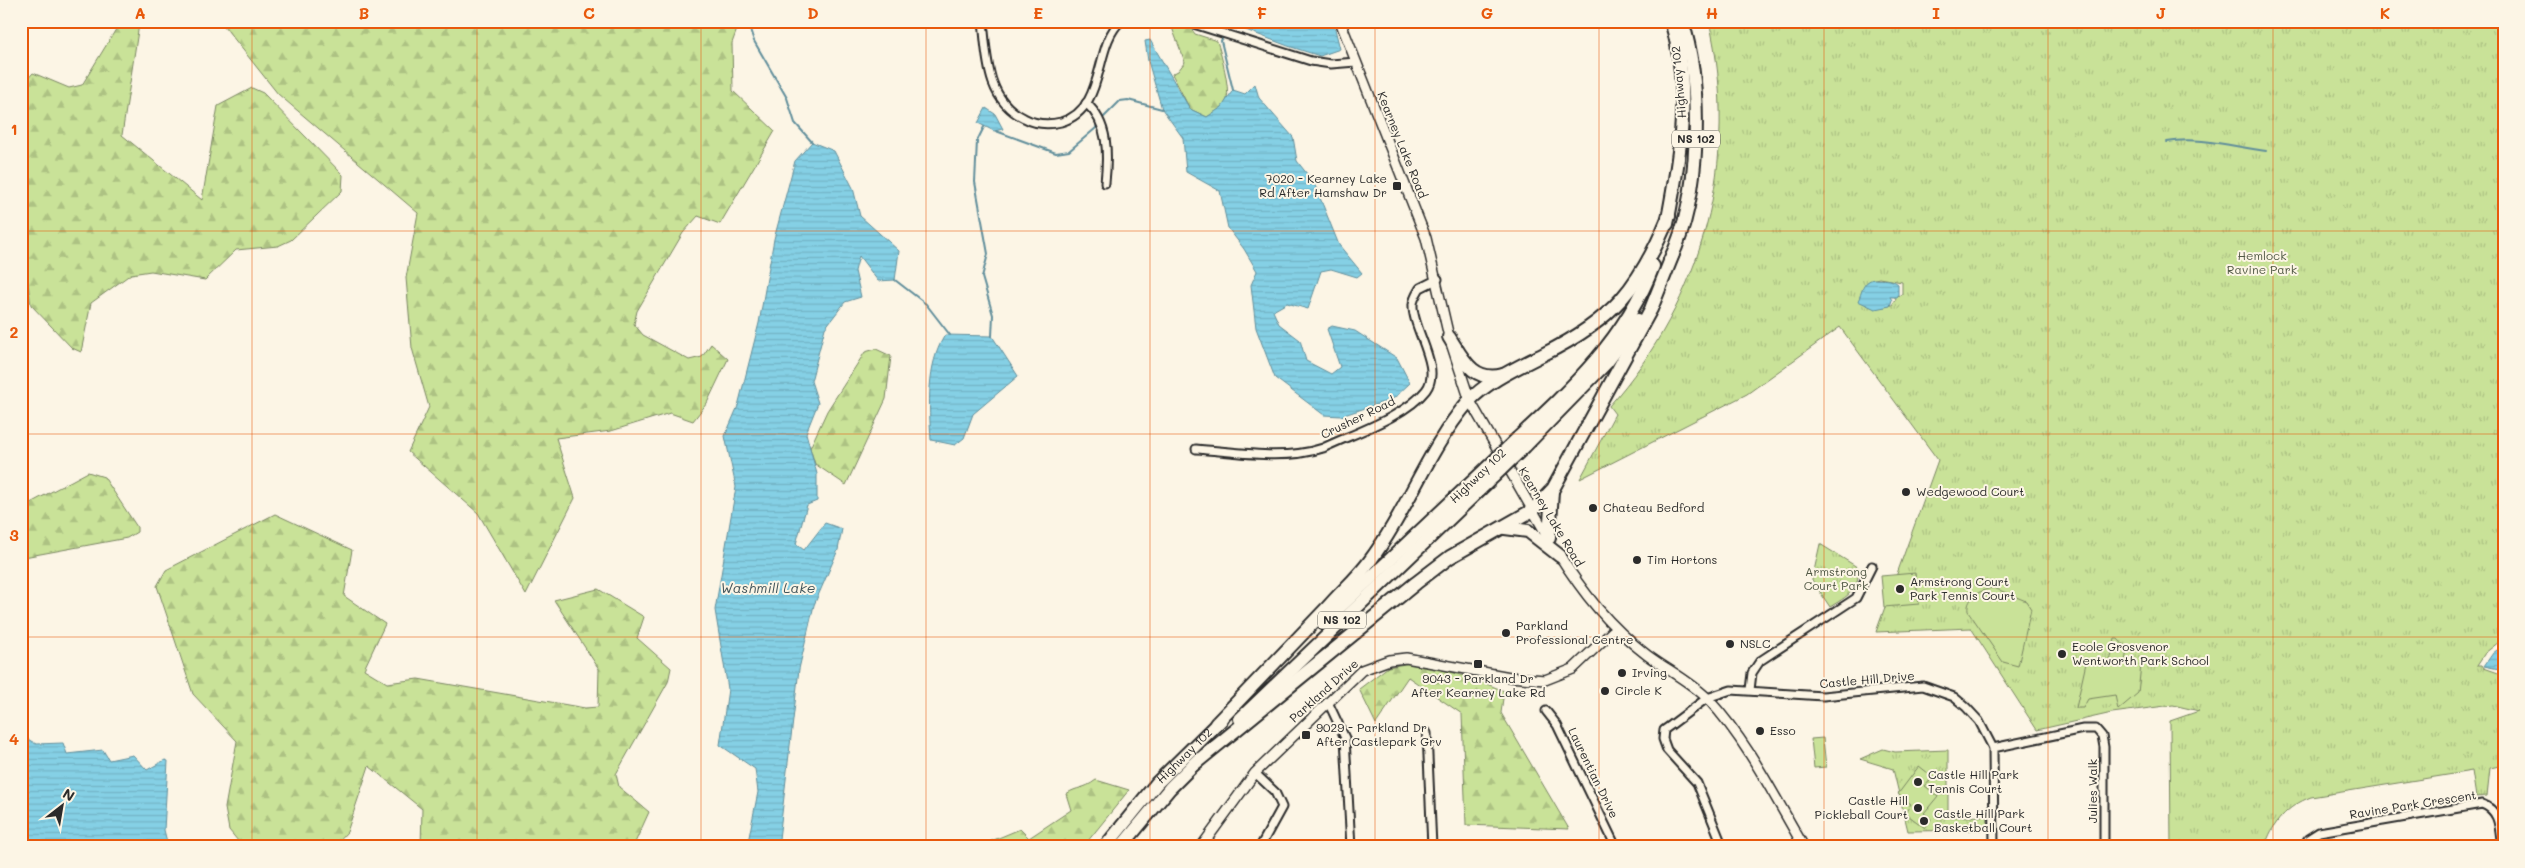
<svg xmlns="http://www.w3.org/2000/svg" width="2525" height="868" font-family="Mali,sans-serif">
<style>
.forest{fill:url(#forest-firs);stroke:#7a8662}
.park{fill:url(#park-tufts);stroke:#7a8662;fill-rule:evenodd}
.garden{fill:#c9e298;stroke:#7a8662}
.water{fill:url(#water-rules);stroke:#618e9b}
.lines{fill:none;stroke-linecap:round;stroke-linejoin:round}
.stream{stroke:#618e9b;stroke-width:2}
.street-casing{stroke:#2b2b2b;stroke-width:11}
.secondary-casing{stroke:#2b2b2b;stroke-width:12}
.highway-casing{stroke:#2b2b2b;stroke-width:16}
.street{stroke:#fcf5e5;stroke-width:7}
.secondary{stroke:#fcf5e5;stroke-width:9}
.highway{stroke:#fcf5e5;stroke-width:12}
.highway-bridge-casing{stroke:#2b2b2b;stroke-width:16;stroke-linecap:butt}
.highway-bridge{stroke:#fcf5e5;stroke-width:12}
.grid{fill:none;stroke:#e8590c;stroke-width:1;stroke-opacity:0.55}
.poi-dot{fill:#2b2b2b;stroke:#fcf5e5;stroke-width:2}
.labels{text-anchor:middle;stroke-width:4;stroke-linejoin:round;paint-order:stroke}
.shield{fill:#fcf5e5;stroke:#6a6863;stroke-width:1}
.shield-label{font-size:11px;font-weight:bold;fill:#2b2b2b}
.street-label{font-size:12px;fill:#2b2b2b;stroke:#fcf5e5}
.poi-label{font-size:12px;fill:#2b2b2b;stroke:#fcf5e5;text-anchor:start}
.park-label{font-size:12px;fill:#525946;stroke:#fcf5e5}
.water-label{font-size:14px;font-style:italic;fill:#42545a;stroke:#fcf5e5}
.neatline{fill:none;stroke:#e8590c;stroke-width:2}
.grid-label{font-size:16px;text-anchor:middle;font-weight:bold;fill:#e8590c}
</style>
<defs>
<pattern id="forest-firs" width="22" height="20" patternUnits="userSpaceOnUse" patternTransform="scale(1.25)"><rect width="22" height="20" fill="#c9e298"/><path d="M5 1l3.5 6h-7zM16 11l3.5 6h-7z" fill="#adc283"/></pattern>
<pattern id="park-tufts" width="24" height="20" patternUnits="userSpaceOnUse" patternTransform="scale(1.25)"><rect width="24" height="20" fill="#c9e298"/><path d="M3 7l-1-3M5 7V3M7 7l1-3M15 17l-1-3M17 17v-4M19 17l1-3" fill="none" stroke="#adc283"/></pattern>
<pattern id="water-rules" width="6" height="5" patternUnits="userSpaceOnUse" patternTransform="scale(1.25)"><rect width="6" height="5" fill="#85d0e5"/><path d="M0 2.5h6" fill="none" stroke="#73b3c5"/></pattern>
</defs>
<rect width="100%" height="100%" fill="#fcf5e5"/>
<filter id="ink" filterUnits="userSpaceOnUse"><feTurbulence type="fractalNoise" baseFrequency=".02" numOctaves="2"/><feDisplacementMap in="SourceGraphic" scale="10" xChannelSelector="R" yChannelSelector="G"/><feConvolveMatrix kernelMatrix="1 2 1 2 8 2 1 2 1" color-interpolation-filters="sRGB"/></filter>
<g filter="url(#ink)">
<g class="forest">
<path d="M121,21h17l1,3 -17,111 80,65 16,-94 34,-18 11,5 80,82 -1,16 -51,49 -13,6 -42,4 -31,30 -54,-9 -20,3 -40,29 -10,49 -9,-4 -41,-43 -6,-43 -4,-4v-172l12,-13 36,15 13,-3z"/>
<path d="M220,21h520l-8,22 1,48 42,40 -55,93 -22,-8 -15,17 -46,78 -3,13 9,11 46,25 13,-3 9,-13 17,15 -21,44 -14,18 -23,-8 -59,18 -55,7 19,60 -49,97 -48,-82 -70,-61 21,-45 -17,-59 -6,-70 12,-65 -140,-119z"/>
<path d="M1176,21l11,2 8,11 22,7c4,13 13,46 10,58 -2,9 -13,13 -20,18l-17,-8 -18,-35 6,-3 7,-9 -14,-37z"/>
<path d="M876,349l15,7 -5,43 -40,86 -31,-21 -5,-16 17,-37 38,-59z"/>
<path d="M88,472l16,5 33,50v5l-10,6 -103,19 -3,-5v-44z"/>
<path d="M275,514l77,36 -8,46 41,28 -21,45 23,14 31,-4 167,29 13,-1 1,-38 -45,-69 44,-11 46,28 -7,21 34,30 -3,14 -52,92 3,13 30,25 -16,35h-85l-22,-6 -18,6h-87l1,-38 -53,-43 -22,66 -14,15h-90l-14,-17 -4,-22 12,-67 -44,-47 -36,-108 9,-16z"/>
<path d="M1416,662l59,17 29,12 -3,22 68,116 -103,-4 -4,-111 -54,-37 -32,47 -17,-35 29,-22z"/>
<path d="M1096,780l33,10 -46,57h-106l43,-18 9,9 42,-28 -5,-16c12,-8 17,-4 30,-14z"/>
</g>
<g class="park">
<path d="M1709,21h795v617l-19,15 -8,12h5l2,3 20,7v90l-14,3 -3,28 -11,1 -4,-26 -161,26c-24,9 -39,26 -46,50h-94l-1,-126 29,-10 -26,-6 -61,8 -75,17 -66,-102 -95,4 62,-172 -98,-133 -93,67 -167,85 35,-65 -6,-8c94,-106 132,-246 100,-385zM1879,278l23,4v13l-8,1 2,3 -4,6 -8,2 -13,-27z"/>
<path d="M1820,544l37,23c5,22 -11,30 -27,40l-18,-27z"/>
<path d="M1883,749l12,3 53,-2v67l40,-1 -1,14 -79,1 -15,-62 -33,-10z"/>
</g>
<g class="garden">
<path d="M1915,573l4,31 -35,3 -3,-31z"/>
<path d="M1994,588l32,13 5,8 -13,57 -15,-4 -35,-51c-2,-14 14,-22 26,-23z"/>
<path d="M2115,639h3l9,10 -2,13 16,3 -3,28 -20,17 -3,-15 -27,4 -5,9h-7l10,-45 23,3z"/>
<path d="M1823,738l3,29 -12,1 -3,-29z"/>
<path d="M1919,766l14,11 -8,9 13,10 -14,17 7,6 -6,9 -20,-15 6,-9 -13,-10z"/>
</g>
<g class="water">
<path d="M1222,21h111l7,28 -20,7 -32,-10z"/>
<path d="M1150,40l40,69 17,8 15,-10 11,-17 12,4 10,-10 4,14 34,39 4,24 17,22 25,62 23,28 -5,4 -26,-8 -10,2 -13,38 -21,-6 -14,8 6,13 21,16 6,21 25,13 9,-7 -13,-38 5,-3 23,5 42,27 13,25 -17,16 -52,17 -17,-1 -49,-37 -19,-50 -5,-43 6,-14 -13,-22 -16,-21 -8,-37 -34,-19 -3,-34 -21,-29 -14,-48 -3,-20z"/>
<path d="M986,108l9,6 8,15 -9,2 -16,-8z"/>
<path d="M812,142l22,9 19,37 7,28 39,35 -4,29 -17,1 -19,-25 -4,15 6,26 -16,5 -20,26 -14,53 7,22 -12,30 11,41v27l-10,4 -11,39 8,6 21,-27 17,6 -4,21 -24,55 -15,64 -20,170 3,8h-35l11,-55 -3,-23 -35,-24 8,-56 -13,-79 21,-123 -11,-51 13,-30 21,-83 15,-84 21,-78z"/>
<path d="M1874,279c8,1 17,-1 24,5v13h-8l2,3 -2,6 -15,3 -17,-8c4,-8 4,-20 16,-22z"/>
<path d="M945,335l47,1 26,40 -45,38 -9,24 -9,7 -24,-5c-2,-34 -5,-75 14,-105z"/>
<path d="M2504,645v25l-20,-4 9,-13z"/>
<path d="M21,735l15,9 27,-1 4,11 36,-4 6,10 24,-5 14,15 18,-10 3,1 -4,69 4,16 -147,1z"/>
</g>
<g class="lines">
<g class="stream">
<path d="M747,21l7,20 33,57 8,25 17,19"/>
<path d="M1228,25l-7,16 12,49"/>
<path d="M1101,120l19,-19 8,-1 34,9"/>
<path d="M984,127l-7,14 -2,41 13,72 -6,23 11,38 -1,21"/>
<path d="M996,131l60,22 13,-2 27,-23 1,-5"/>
<path d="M2167,142c32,-6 67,5 99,9"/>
<path d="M895,280l31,24 24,31"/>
</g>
<g class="street-casing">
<g id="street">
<path d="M983,21c4,36 3,79 41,97 11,6 25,7 37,4 46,-13 32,-77 60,-101"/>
<path d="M1184,21l127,40 20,3 25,-2"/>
<path d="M1086,103c23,20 22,51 19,80"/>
<path d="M1196,449c41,3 88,12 127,-1 31,-15 82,-31 103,-58 17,-22 -14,-61 -13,-85 0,-6 4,-12 7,-17l18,-9"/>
<path d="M1750,690l2,-17 8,-12 96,-63 16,-32"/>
<path d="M1328,702l17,36 6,109"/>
<path d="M1546,711l11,14 59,122"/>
<path d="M1427,733l5,114"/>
<path d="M1993,748l90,-19h13l6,7 2,11v100"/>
<path d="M1255,773l20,19 7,15 -22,40"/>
<path d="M1723,847l-26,-64 -30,-33 -4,-11 1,-9 7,-5 36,-27 24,-8 92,6 100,-10 31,11 12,10 13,14 14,27 1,99"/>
<path d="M2303,847l5,-8 11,-7 163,-28c19,7 17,25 20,43"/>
</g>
</g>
<g class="secondary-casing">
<g id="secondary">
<path d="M1340,21l86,217 23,99 21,64 78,136"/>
<path d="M1558,553c25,40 51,73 89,102 20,15 45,27 62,45 39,42 66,98 95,147"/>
<path d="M1201,847l54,-74 107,-103 27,-10 17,-2 104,19 35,3 28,-11 42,-40"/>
</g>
</g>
<g class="highway-casing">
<g id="highway">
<path d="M1667,224c13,-67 25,-136 4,-203"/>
<path d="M1670,260c31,-62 33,-173 12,-239"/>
<path d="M1449,337c14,22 24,46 54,38"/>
<path d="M1518,438c54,-50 108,-100 135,-172"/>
<path d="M1525,446l82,-84 31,-42"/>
<path d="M1505,528l23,3 32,25"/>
<path d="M1549,538l3,-47"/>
<path d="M1323,623l164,-155"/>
<path d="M1240,719l254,-243"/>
<path d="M1216,724c37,-39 75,-78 112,-117 13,-15 29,-29 41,-45 38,-50 58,-112 99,-160 19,-21 51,-35 76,-48 69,-34 96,-67 125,-138"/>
<path d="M1193,765l223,-182 34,-26 83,-47 20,-21 98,-180 22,-55"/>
<path id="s1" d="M1105,847l52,-64 65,-64"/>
<path d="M1121,847l49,-59 29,-29"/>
</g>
</g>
<use href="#street" class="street"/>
<use href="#secondary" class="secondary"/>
<use href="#highway" class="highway"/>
<g class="highway-bridge-casing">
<g id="highway-bridge">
<path d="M1487,468l31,-30"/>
<path d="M1494,476l31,-30"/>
</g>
</g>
<use href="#highway-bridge" class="highway-bridge"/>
</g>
</g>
<path class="grid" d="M252,21v826M477,21v826M701,21v826M926,21v826M1150,21v826M1375,21v826M1599,21v826M1824,21v826M2048,21v826M2273,21v826M21,231h2483M21,434h2483M21,637h2483"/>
<g class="poi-dot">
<rect x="1392" y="181" width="10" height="10" rx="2.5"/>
<circle cx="1906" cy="492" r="5"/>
<circle cx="1593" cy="508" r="5"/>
<circle cx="1637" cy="560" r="5"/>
<circle cx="1900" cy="589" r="5"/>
<circle cx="1506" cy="633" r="5"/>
<circle cx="1730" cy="644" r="5"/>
<circle cx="2062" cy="654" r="5"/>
<rect x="1473" y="659" width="10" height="10" rx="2.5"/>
<circle cx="1622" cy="673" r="5"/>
<circle cx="1605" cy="691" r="5"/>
<circle cx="1760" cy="731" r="5"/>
<rect x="1301" y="730" width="10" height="10" rx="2.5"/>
<circle cx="1918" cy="782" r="5"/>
<circle cx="1918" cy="808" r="5"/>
<circle cx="1924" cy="821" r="5"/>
</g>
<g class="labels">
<g class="shield">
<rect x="1672" y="130.5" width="48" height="17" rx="4"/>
<rect x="1318" y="611.5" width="48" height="17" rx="4"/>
</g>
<g class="shield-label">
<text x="1696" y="143">NS 102</text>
<text x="1342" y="624">NS 102</text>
</g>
<g class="street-label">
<text transform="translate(1679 82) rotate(-95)" y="4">Highway 102</text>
<text transform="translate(1402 145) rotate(68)" y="4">Kearney Lake Road</text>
<text transform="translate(1358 418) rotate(-26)" y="4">Crusher Road</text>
<text transform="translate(1478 476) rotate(-44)" y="4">Highway 102</text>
<text transform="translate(1551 517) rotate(59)" y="4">Kearney Lake Road</text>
<text transform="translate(1867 680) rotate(-5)" y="4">Castle Hill Drive</text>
<text transform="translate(1324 691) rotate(-42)" y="4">Parkland Drive</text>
<text dy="4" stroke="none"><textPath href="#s1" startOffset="121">Highway 102</textPath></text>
<text transform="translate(1593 773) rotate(64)" y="4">Laurentian Drive</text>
<text transform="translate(2093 791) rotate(-90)" y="4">Julies Walk</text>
<text transform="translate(2413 805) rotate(-9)" y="4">Ravine Park Crescent</text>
</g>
<g class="poi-label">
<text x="1387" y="183" text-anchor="end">7020 - Kearney Lake<tspan x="1387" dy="14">Rd After Hamshaw Dr</tspan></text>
<text x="1916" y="496">Wedgewood Court</text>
<text x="1603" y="512">Chateau Bedford</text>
<text x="1647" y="564">Tim Hortons</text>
<text x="1910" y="586">Armstrong Court<tspan x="1910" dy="14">Park Tennis Court</tspan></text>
<text x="1516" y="630">Parkland<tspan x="1516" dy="14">Professional Centre</tspan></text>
<text x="1740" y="648">NSLC</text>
<text x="2072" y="651">Ecole Grosvenor<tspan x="2072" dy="14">Wentworth Park School</tspan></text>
<text x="1632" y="677">Irving</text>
<text x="1478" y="683" text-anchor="middle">9043 - Parkland Dr<tspan x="1478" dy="14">After Kearney Lake Rd</tspan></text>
<text x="1615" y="695">Circle K</text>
<text x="1316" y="732">9029 - Parkland Dr<tspan x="1316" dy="14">After Castlepark Grv</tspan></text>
<text x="1770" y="735">Esso</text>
<text x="1928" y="779">Castle Hill Park<tspan x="1928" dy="14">Tennis Court</tspan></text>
<text x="1908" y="805" text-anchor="end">Castle Hill<tspan x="1908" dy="14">Pickleball Court</tspan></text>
<text x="1934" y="818">Castle Hill Park<tspan x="1934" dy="14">Basketball Court</tspan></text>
</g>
<g class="park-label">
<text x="2262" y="260">Hemlock<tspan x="2262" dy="14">Ravine Park</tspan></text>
<text x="1836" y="576">Armstrong<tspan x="1836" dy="14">Court Park</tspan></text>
</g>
<g class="water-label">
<text x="768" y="593">Washmill Lake</text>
</g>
</g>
<rect width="2525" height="868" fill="none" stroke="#fcf5e5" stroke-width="55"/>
<g transform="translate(62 806) rotate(31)" stroke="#fcf5e5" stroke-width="4" paint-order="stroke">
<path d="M0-4L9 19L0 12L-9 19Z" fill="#2b2b2b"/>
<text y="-8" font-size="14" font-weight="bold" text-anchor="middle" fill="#2b2b2b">N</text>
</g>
<rect x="28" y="28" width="2470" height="812" class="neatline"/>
<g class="grid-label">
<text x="140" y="19">A</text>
<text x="364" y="19">B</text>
<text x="589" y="19">C</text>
<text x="813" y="19">D</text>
<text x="1038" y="19">E</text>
<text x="1262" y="19">F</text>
<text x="1487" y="19">G</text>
<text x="1712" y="19">H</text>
<text x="1936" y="19">I</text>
<text x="2161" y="19">J</text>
<text x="2385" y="19">K</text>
<text x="14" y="135">1</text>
<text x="14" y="338">2</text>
<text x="14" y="541">3</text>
<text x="14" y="745">4</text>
</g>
</svg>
